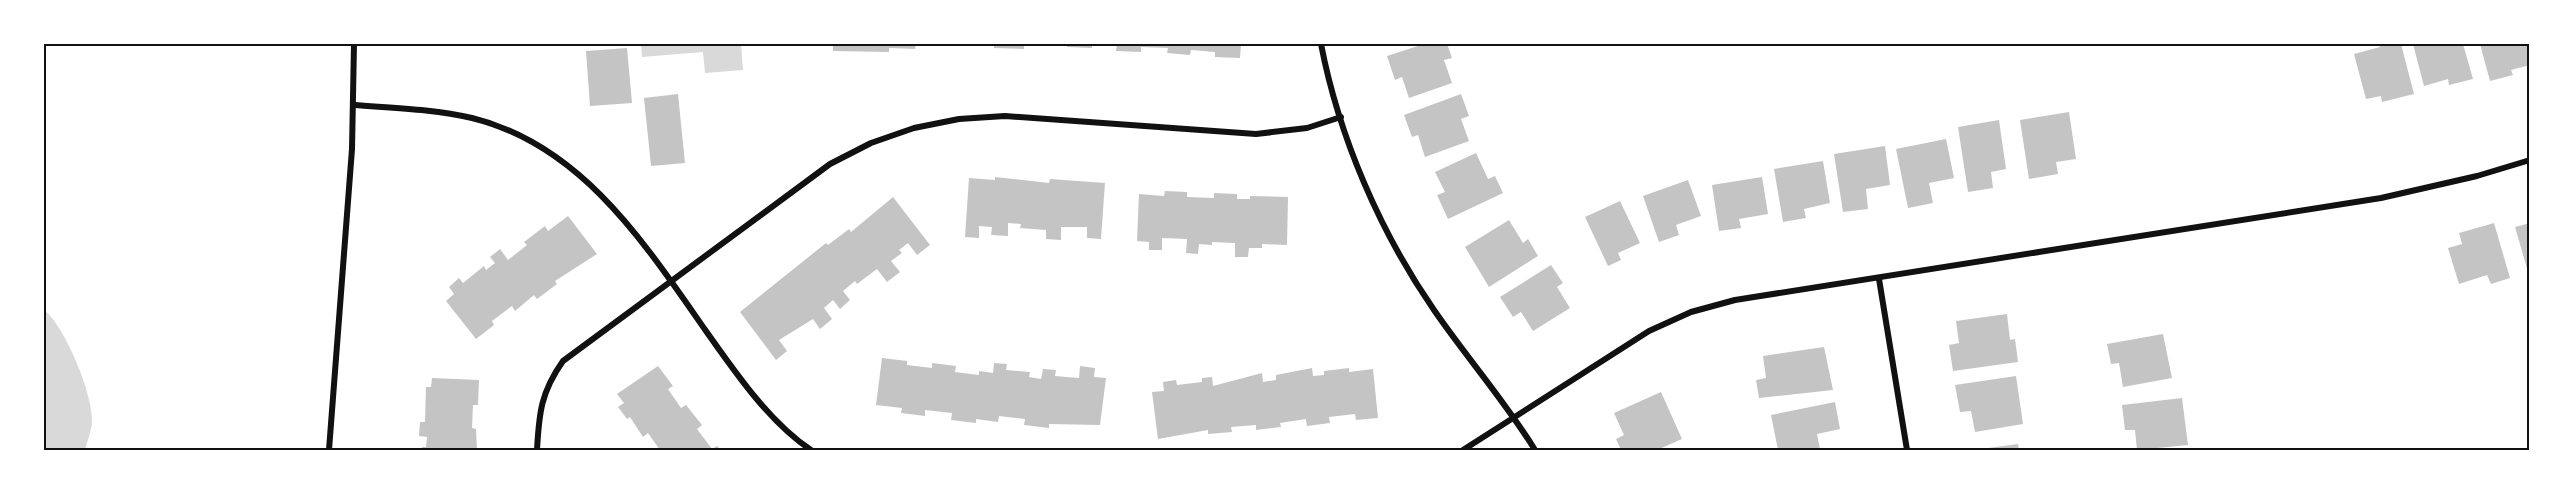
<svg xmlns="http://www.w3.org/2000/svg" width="2573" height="494" font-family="'Nunito Sans',sans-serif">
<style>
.water{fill:#d9d9d9}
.building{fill:#c4c4c4}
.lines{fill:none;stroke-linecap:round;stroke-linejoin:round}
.minor{stroke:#111;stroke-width:6}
.neatline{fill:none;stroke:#111;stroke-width:2}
</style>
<rect width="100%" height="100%" fill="#fff"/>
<g class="water">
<path d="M641,44h100l2,26 -38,3 -2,-21 -61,5z"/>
<path d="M44,310c21,16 50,86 48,113 -1,9 -5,19 -7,27h-41z"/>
</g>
<g class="building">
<path d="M833,44h83l-1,5 -26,-1v4l-56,-1z"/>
<path d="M994,44h30v5l-30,-1z"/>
<path d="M1067,44h25v4l-25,-1z"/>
<path d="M1117,44h124l-1,14 -25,-1v-5l-24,-2 -1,5 -23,-2 1,-5 -27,-1v5l-25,-1z"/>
<path d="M1424,44h23l5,14 -8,2 8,23 -43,15 -7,-21 -7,3 -8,-24z"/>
<path d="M2379,44h22l13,50 -32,8 -1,-6 -15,3 -12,-45 26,-7z"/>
<path d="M2413,44h50l10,35 -24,6 -1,-6 -24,7z"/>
<path d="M2480,44h47l3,21 -19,5 2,5 -23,6z"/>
<path d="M627,48l5,55 -42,3 -4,-55z"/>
<path d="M678,94l7,69 -34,3 -7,-68z"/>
<path d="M1461,94l8,22 -8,3 8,22 -44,16 -7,-22 -6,2 -8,-22z"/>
<path d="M2069,112l7,47 -20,3 2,12 -29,5 -9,-59z"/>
<path d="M1999,120l7,49 -15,3 2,16 -25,4 -10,-65z"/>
<path d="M1946,139l8,39 -25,5 4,20 -25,5 -12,-59z"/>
<path d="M1885,146l5,39 -24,4 2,20 -25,3 -9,-58z"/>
<path d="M1476,153l12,26 7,-3 8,17 -55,26 -11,-24 8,-3 -10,-20z"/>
<path d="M1823,161l7,42 -26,6 2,9 -23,4 -9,-53z"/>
<path d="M995,177l54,6 1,-4 55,4 -4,56 -14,-1v-11h-26v13l-15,-1v-9l-26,-2 1,-4 -13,-1v13l-17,-1 1,-8 -13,-1v12l-14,-1 4,-59 26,2z"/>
<path d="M1762,177l6,37 -29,5 2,9 -22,3 -7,-46z"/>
<path d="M1688,180l13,36 -25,9 3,10 -20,7 -16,-46z"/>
<path d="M1165,191l22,1v5l27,1v-5l23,1v5h13v-3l38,1 -1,48 -25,-1v4h-13l-1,9h-13v-14l-23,-1v3l-13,-1 -1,10 -12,-1 1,-14 -25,-1v12h-13v-8l-12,-1 2,-47 25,2z"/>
<path d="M893,197l37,48 -13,10 -9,-12 -9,7 3,3 -11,8 9,11 -13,10 -10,-13 -20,15 -2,-3 -12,10 7,9 -10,9 -7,-9 -9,8 8,11 -12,10 -7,-10 -34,21 8,11 -11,9 -36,-48 86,-69 2,2 21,-16 2,3z"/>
<path d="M1620,201l20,42 -22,10 3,7 -13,6 -23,-49z"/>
<path d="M568,216l29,38 -42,27 2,3 -20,15 -3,-4 -19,16 -3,-5 -20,15 2,4 -18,14 -30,-38 8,-7 -5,-7 10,-9 4,5 21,-17 2,4 9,-7 -5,-6 10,-8 8,11 19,-15 -3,-3 21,-16 3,5z"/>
<path d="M1509,220l14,23 5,-4 10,17 -49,31 -24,-40z"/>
<path d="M2494,223l16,55 -19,6 -4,-9 -28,9 -11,-36 14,-4 -3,-11z"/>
<path d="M2530,223v48l-2,1 -13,-45z"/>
<path d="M1551,265l12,18 -6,4 13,21 -37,23 -12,-19 -8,5 -13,-20z"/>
<path d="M2007,314l3,26 5,-1 3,23 -65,9 -4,-26 10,-2 -3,-22z"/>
<path d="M2163,334l9,44 -49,9 -4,-24 -8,1 -4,-20z"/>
<path d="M1824,347l9,43 -74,8 -3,-18 10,-2 -3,-22z"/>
<path d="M882,358l25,3v4l25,3v-5l24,3 -1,6 24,3v-4l14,2 1,-10 13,1 -1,6 24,2 -1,5 12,2 2,-10 13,1 -1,6 24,2 1,-12 15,2 -1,9 12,1 -6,47 -51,-1v4l-25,-3 1,-6 -26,-3 -1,6 -22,-3v4l-25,-3 1,-7 -27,-3v6l-24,-3 1,-5 -26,-3z"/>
<path d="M658,366l15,20 -5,3 13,19 5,-3 16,20 -5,4 15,20 5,-3 4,4h-61l-12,-17 -5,4 -13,-20 -3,2 -9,-12 6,-4 -7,-9z"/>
<path d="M1312,368l1,8 11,-1v-4l25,-3v4l24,-3 5,49 -22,2 -1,-6 -26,3 1,6 -23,3 -1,-7 -26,4 1,4 -25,3v-5l-25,2 1,5 -24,2v-4l-50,9 -6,-47 12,-1 -1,-9 13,-2 1,5 25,-3v-4l10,-1 1,9 49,-13 1,9 13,-2v-5z"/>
<path d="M2016,376l7,48 -48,8 -4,-21 -11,1 -5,-27z"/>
<path d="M432,378l47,2 -1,25h-5l-1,23 4,1 1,21h-55v-3h4l1,-10 -8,-1 1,-14h5l1,-35h5z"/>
<path d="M1661,392l21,47 -25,11h-36l-5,-11 8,-4 -10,-22z"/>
<path d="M2182,398l6,47 -51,5 -2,-20h-10l-3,-25z"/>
<path d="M1835,402l5,27 -23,5 3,15 -42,1 -7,-35z"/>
<path d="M2018,444l1,6h-38v-1z"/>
</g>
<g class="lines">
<g class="minor">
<path d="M1321,44c18,93 59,188 113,266 33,48 71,91 101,140"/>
<path d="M354,105c39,3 80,4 118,13 110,27 173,126 234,213 29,41 63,91 105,119"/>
<path d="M1879,279l28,171"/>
<path d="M329,450l23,-301 2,-105"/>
<path d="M537,450c2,-37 4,-58 26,-89l267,-197 41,-21 43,-15 45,-9 46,-3 251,18 51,-6 34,-11"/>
<path d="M1463,450l186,-119 42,-19 44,-12 646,-102 96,-22 53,-16"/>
</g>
</g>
<rect width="2573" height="494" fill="none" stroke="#ffffff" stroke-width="90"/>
<rect x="45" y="45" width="2483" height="404" class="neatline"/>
</svg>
